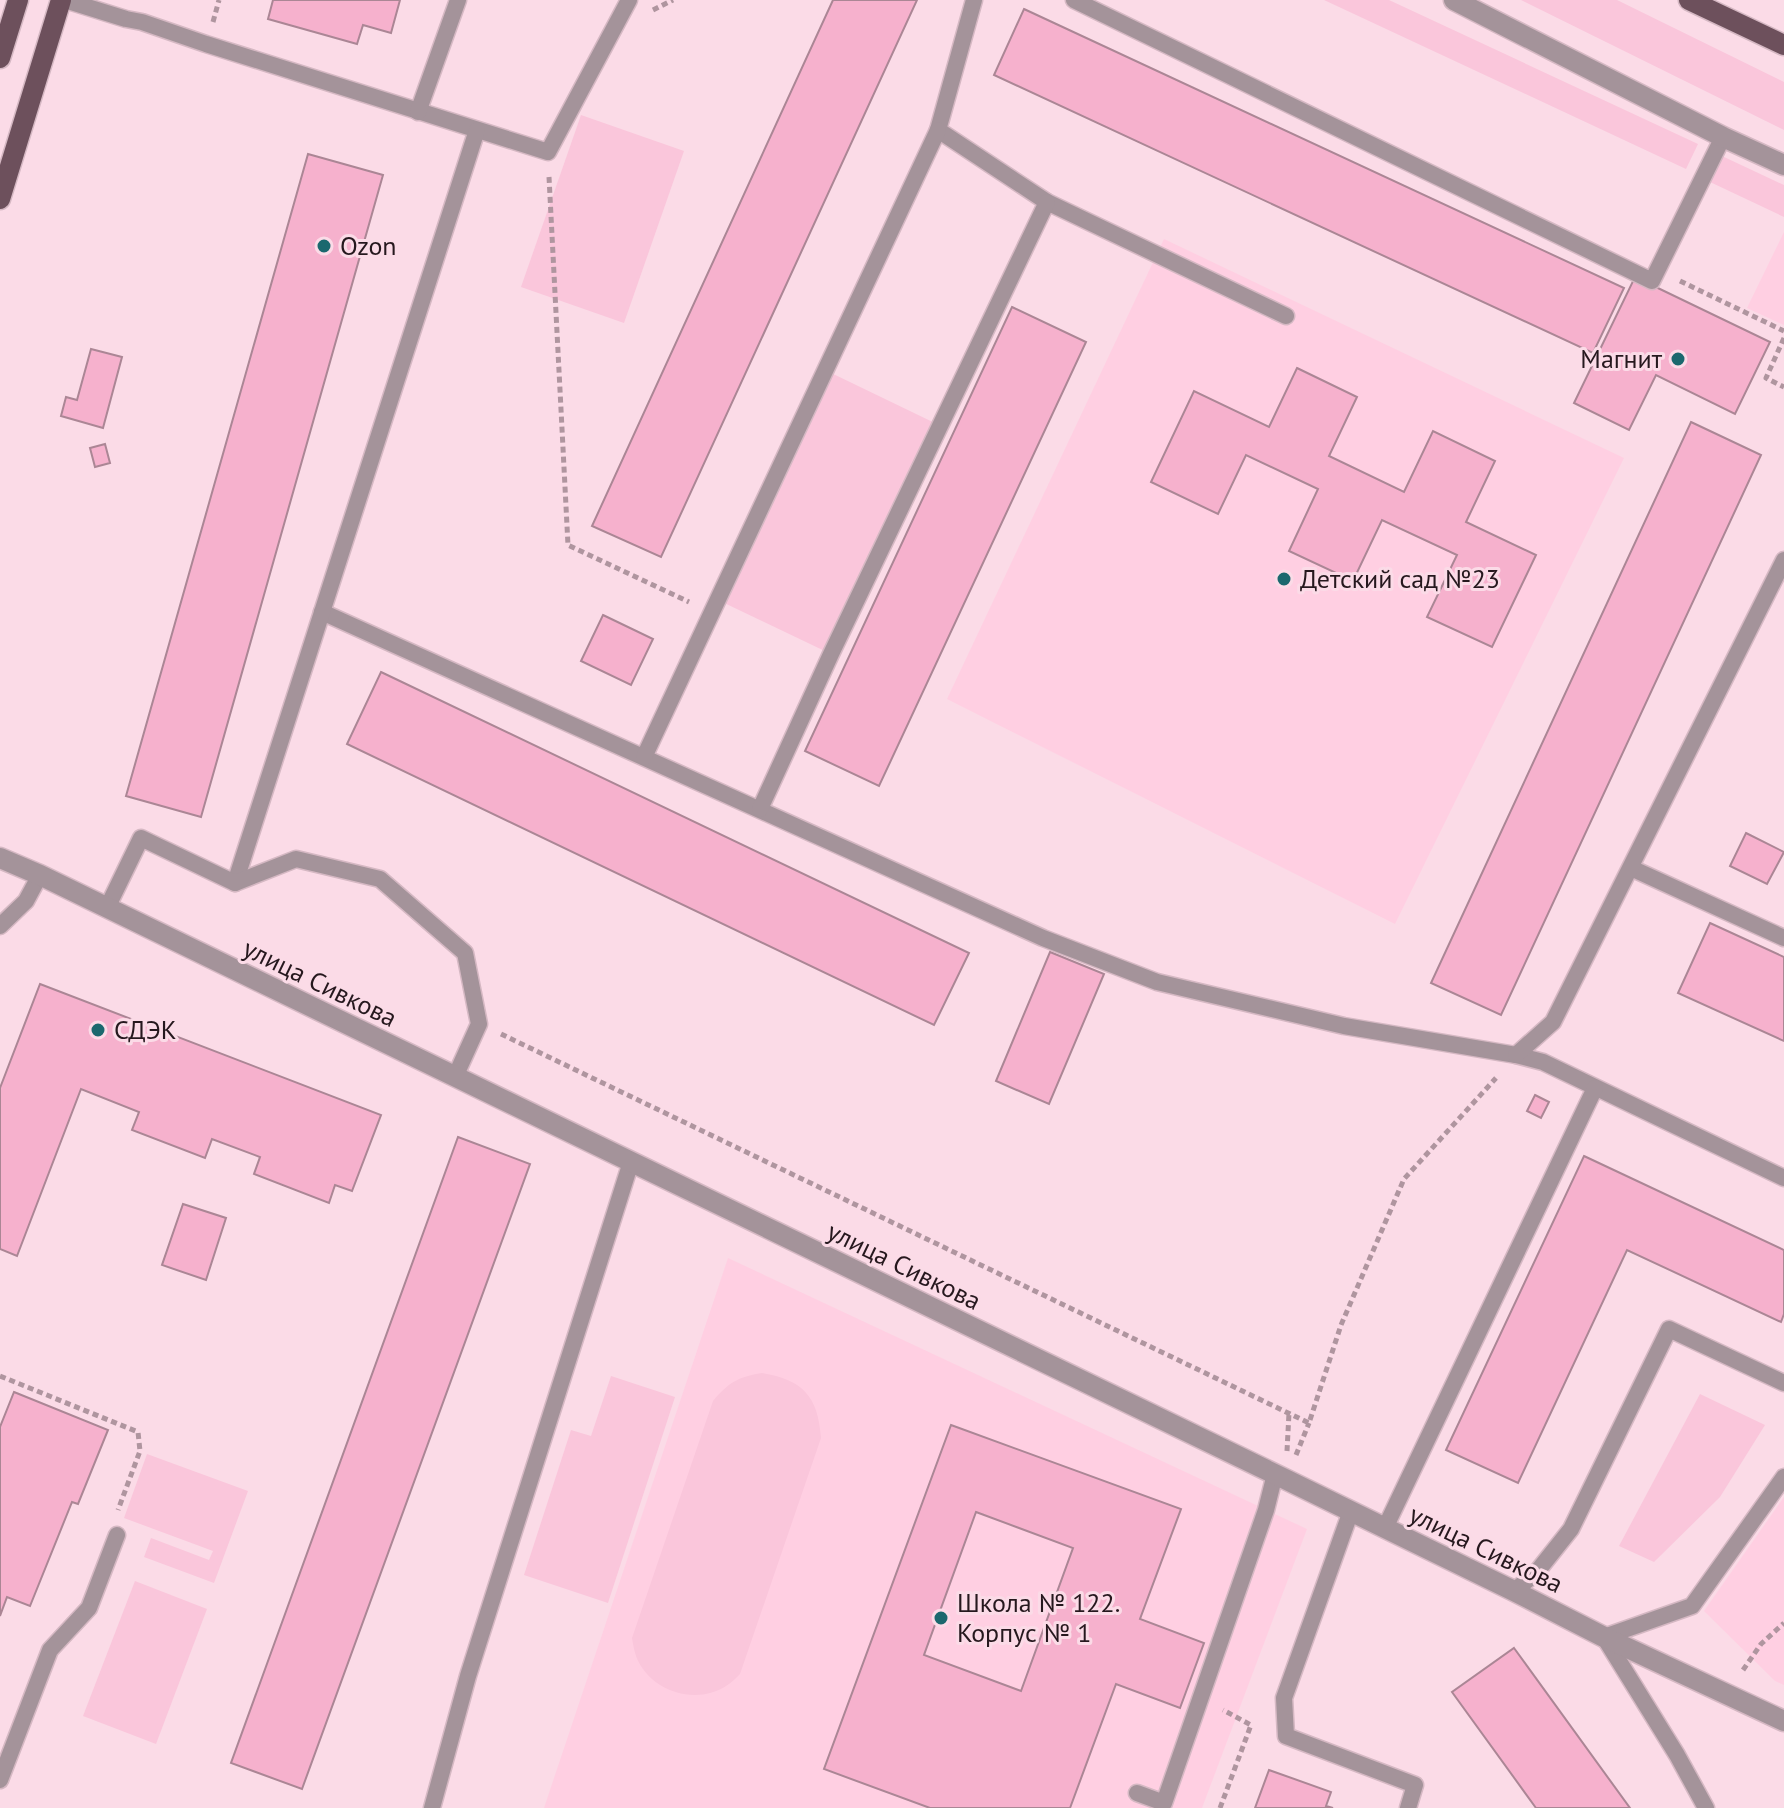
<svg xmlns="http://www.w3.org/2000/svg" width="1784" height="1808" font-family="'PT Sans',sans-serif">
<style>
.built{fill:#ffcfe2}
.green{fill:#fac6db}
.building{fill:#f6b1cd;stroke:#ab8695;stroke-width:2;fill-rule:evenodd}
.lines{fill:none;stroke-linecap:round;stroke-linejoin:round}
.lane-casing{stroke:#d5b8c3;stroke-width:19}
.street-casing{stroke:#d5b8c3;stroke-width:23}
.primary-casing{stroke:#d5b8c3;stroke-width:23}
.path{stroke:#af959f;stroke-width:5;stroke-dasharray:6 4;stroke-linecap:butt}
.lane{stroke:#a4939a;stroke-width:16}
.street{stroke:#a4939a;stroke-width:20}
.primary{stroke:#6d505c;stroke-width:20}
.poi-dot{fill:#1b686e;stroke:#fbdbe7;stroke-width:3}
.labels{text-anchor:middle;stroke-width:6;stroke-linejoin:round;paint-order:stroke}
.poi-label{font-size:26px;fill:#26181e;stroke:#fbdbe7;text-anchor:start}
.street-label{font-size:26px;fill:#26181e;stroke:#fbdbe7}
</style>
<rect width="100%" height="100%" fill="#fbdbe7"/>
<g class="built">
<path d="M1784,232v93l-37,-17z"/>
<path d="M1164,239l460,219 -229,466 -448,-225z"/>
<path d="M728,1258l579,271 -105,279h-658z"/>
<path d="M1784,1497v188l-9,-4 -71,-70z"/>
</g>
<g class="green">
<path d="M1324,0h65l309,144 -12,25z"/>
<path d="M1521,0h96l167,82v48z"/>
<path d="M581,115l103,36 -60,172 -103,-36z"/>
<path d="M1722,156l62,29v32l-74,-35z"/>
<path d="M825,370l116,56 -110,228 -113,-54z"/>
<path d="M762,1373c41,7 56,23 59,65l-81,236c-4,4 -9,9 -14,12 -31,20 -77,5 -90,-30 -2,-6 -3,-12 -4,-18l81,-237c16,-19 25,-24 49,-28z"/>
<path d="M611,1376l64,21 -67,206 -84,-28 47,-145 20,6z"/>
<path d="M1700,1394l65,31 -45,72 -66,65 -35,-16z"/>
<path d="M147,1454l101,37 -34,92 -70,-26 7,-19 58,22 4,-9 -89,-33z"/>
<path d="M135,1581l72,28 -51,135 -73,-28z"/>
</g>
<g class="building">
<path d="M273,0h127l-9,33 -28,-8 -6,19 -89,-25z"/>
<path d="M833,0h84l-256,557 -69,-31z"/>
<path d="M1024,9l600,279 -31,65 -599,-278z"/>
<path d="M308,154l75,21 -182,642 -75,-21z"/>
<path d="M1635,277l135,65 -35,72 -79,-39 -27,55 -55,-27z"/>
<path d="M1012,307l74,35 -207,444 -74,-35z"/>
<path d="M91,349l31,8 -19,71 -42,-12 5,-19 11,3z"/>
<path d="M1297,368l60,29 -28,59 75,36 29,-61 62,30 -29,61 70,33 -44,92 -65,-30 30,-62 -75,-35 -29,61 -64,-30 29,-62 -72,-34 -28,59 -67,-32 43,-91 75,36z"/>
<path d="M1691,422l70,33 -260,560 -70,-32z"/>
<path d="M105,444l5,19 -15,4 -5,-19z"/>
<path d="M603,615l50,24 -22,46 -50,-24z"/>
<path d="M381,672l588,281 -35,72 -587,-281z"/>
<path d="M1746,833l38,19 -17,32 -37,-18z"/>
<path d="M1710,923l74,34v84l-106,-48z"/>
<path d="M1050,952l54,22 -55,130 -53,-23z"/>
<path d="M40,984l341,131 -29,76 -17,-6 -6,18 -75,-29 6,-17 -48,-18 -7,19 -73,-28 7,-18 -58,-23 -64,167 -17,-7v-161z"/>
<path d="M1535,1095l14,7 -8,16 -14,-7z"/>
<path d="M458,1137l72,27 -228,625 -71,-26z"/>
<path d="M1584,1156l200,94v64l-3,8 -154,-72 -109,233 -72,-33z"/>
<path d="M183,1204l43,14 -20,62 -44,-15z"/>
<path d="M14,1392l94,38 -30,74 -6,-2 -42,104 -23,-9 -7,19v-189z"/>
<path d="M951,1425l230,84 -41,110 64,24 -24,65 -64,-24 -46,124h-140l-106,-39zM976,1512l97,36 -52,143 -97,-36z"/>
<path d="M1514,1648l116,160h-94l-84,-116z"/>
<path d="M1269,1770l62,22 -5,14 7,2h-78z"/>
</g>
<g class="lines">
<g class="lane-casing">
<g id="lane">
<path d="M65,0l61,19 16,3 64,22 342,108 81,-152"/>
<path d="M974,0l-36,130 109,72 239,114"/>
<path d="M1074,0l578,281 71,-144"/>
<path d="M418,112l40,-112"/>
<path d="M322,612l721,326 114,44 187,44 172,29 27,7 241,116"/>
<path d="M644,757l294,-627"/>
<path d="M760,809l71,-155 216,-452"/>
<path d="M1631,868l153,70"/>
<path d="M235,883l242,-753"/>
<path d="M107,908l34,-70 94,45 61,-24 84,20 85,74 14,71 -24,53"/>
<path d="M0,926l26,-25 14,-26"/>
<path d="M1516,1055l37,-33 231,-462"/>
<path d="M1351,1511l-67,187 2,38 129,49 -7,23"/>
<path d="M1385,1528l210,-440"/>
<path d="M1514,1591l22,-18 35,-44 98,-200 115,54"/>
<path d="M0,1780l50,-130 39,-42 28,-73"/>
<path d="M1137,1793l27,10 102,-293 9,-36"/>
<path d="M432,1808l36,-132 163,-514"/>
<path d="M1706,1808l-29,-53 -73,-118 88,-31 92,-129"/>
</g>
</g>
<g class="street-casing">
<g id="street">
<path d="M1454,0l269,137 61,28"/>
<path d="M0,858l40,17 1247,605 227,111 90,46 180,84"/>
</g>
</g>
<g class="primary-casing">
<g id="primary">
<path d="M1689,0l95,45"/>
<path d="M0,58l18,-58"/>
<path d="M0,199l61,-199"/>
</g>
</g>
<g class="path">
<path d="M653,10l20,-10"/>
<path d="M213,22l6,-22"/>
<path d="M549,177l19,368 121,57"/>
<path d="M1680,281l104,50"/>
<path d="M1784,338l-18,40 18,9"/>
<path d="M501,1034l808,389 32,-98 63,-146 92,-101"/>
<path d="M0,1376l138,56 2,19 -22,59"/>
<path d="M1287,1451l2,-38"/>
<path d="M1296,1455l13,-32"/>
<path d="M1743,1670l18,-26 23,-21"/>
<path d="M1220,1808l31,-83 -28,-15"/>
</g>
<use href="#lane" class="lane"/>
<use href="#street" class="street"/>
<use href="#primary" class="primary"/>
</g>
<g class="poi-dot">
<circle cx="324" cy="246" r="8"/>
<circle cx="1678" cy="359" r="8"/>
<circle cx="1284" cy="579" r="8"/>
<circle cx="98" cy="1030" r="8"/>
<circle cx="941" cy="1618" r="8"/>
</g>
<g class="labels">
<g class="poi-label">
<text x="340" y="255">Ozon</text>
<text x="1662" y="368" text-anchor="end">Магнит</text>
<text x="1300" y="588">Детский сад №23</text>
<text x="114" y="1039">СДЭК</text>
<text x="957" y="1612">Школа № 122.<tspan x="957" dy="30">Корпус № 1</tspan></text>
</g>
<g class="street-label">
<text transform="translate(320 983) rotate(26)" y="9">улица Сивкова</text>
<text transform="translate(904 1266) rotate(26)" y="9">улица Сивкова</text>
<text transform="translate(1486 1549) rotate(26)" y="9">улица Сивкова</text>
</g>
</g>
</svg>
